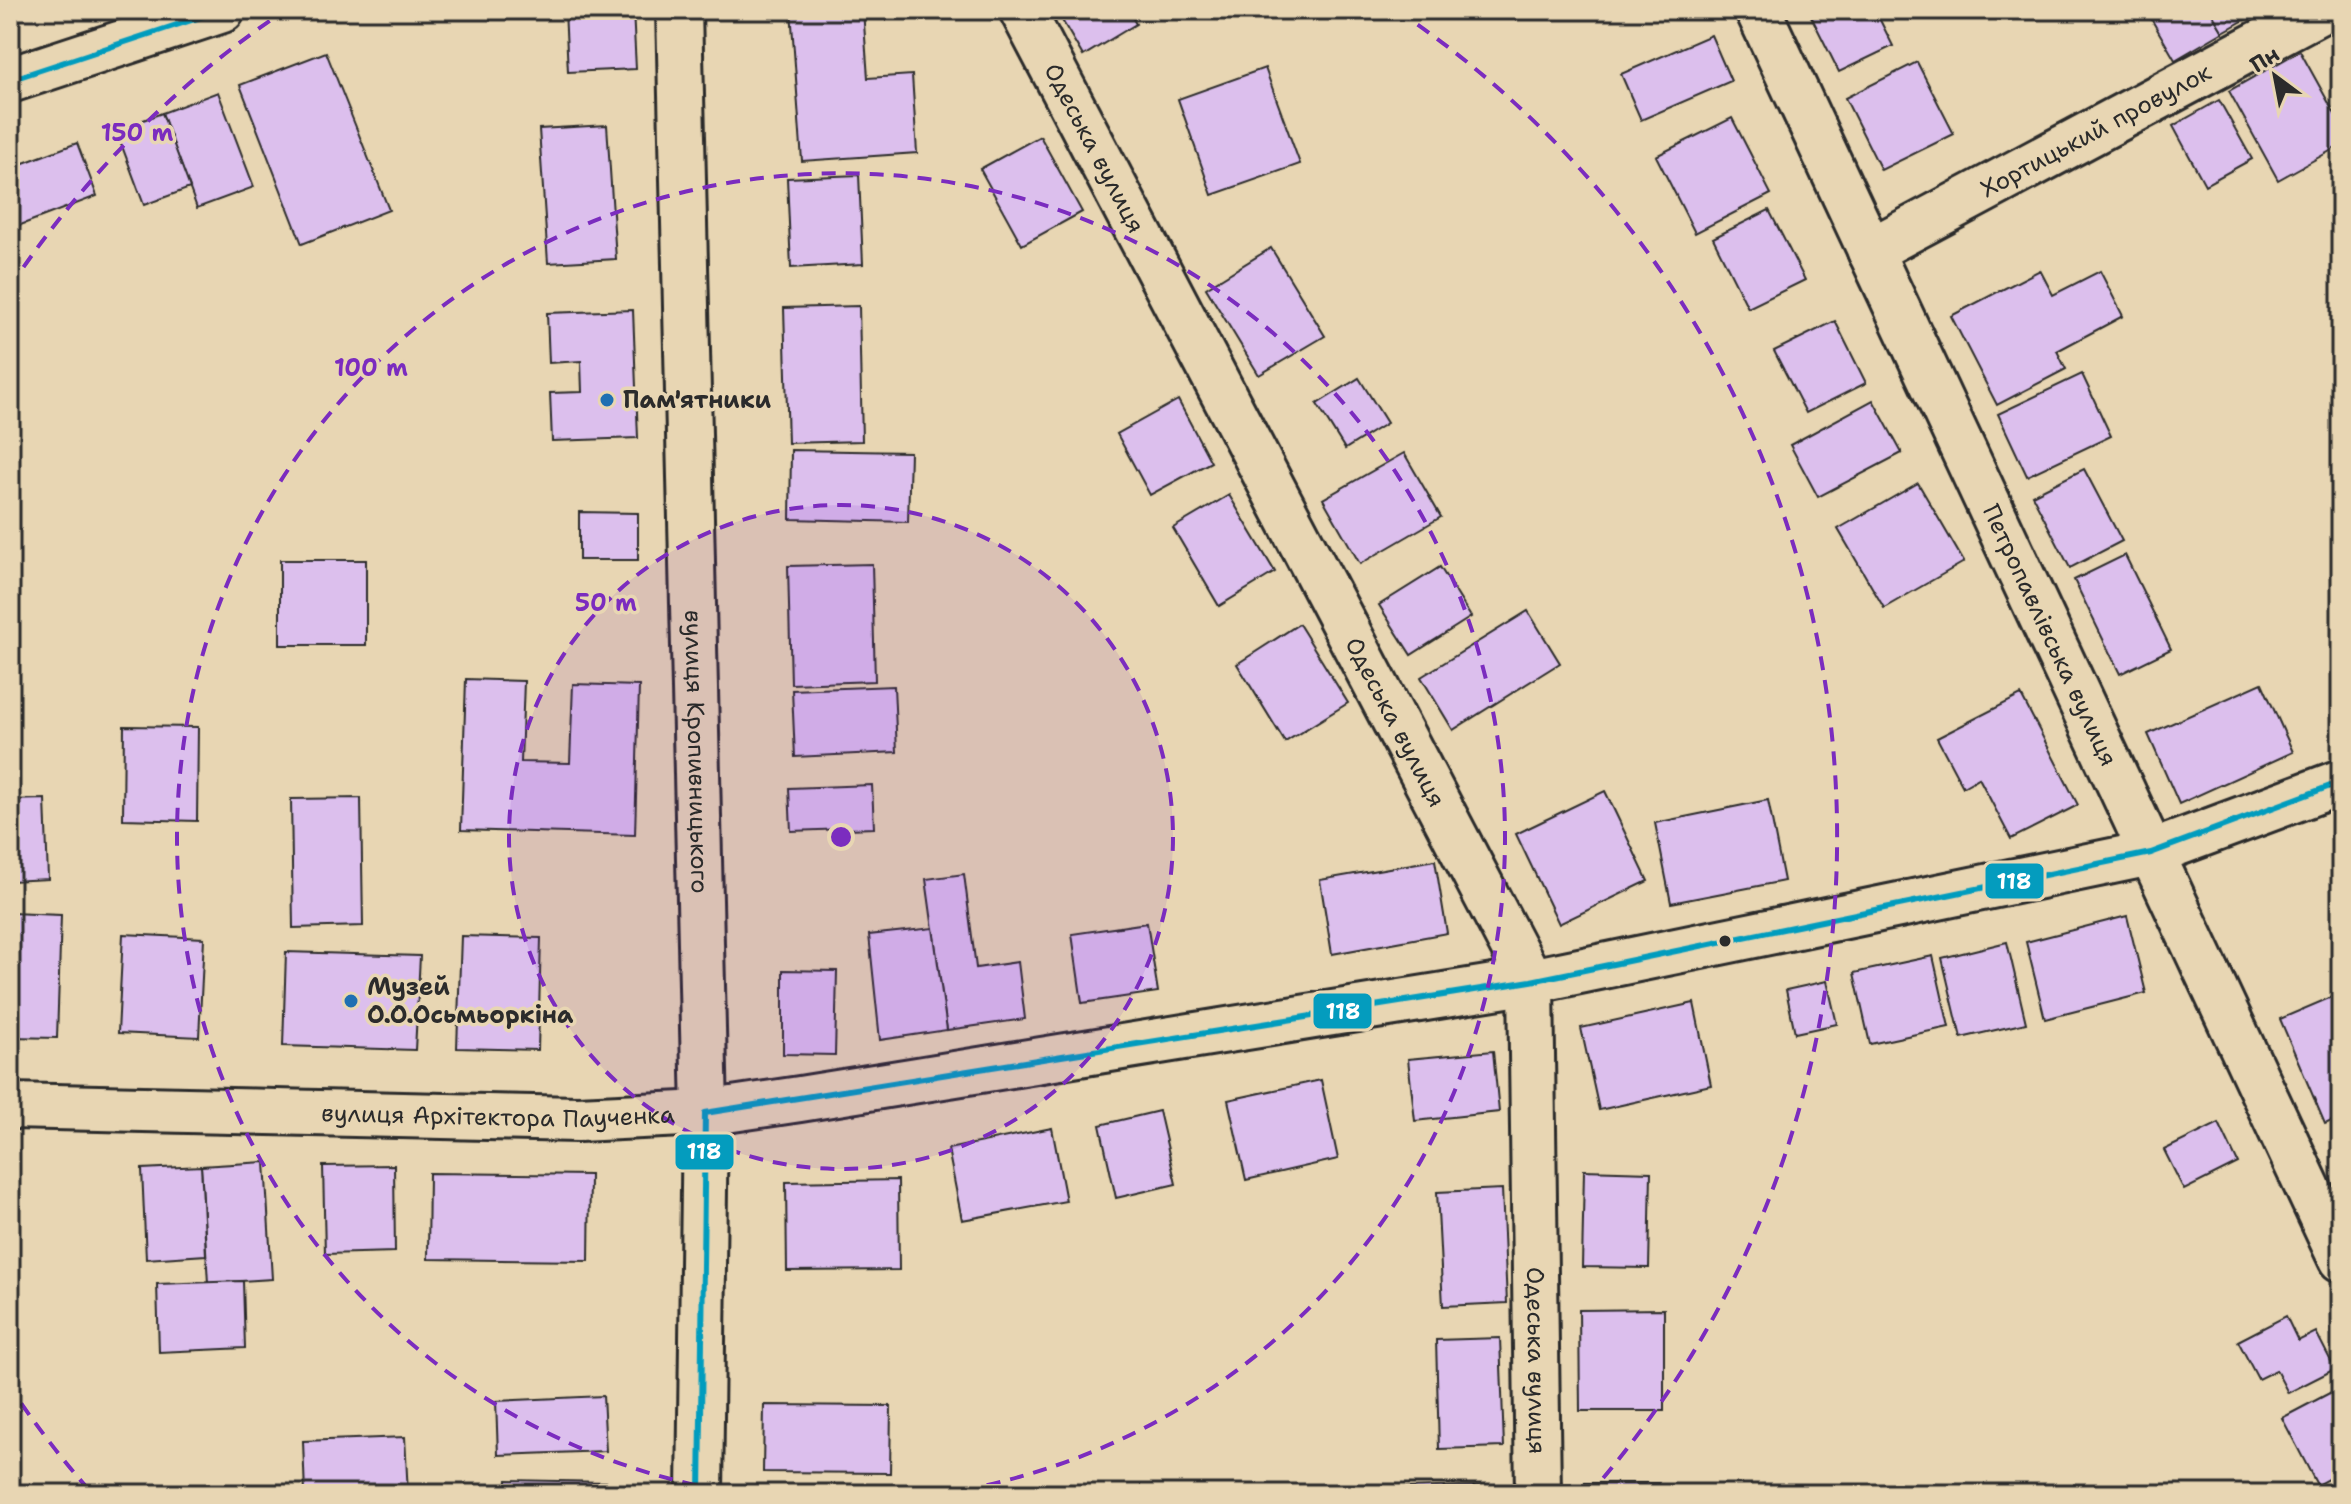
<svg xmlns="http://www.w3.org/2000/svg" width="2351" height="1504" font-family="'Shantell Sans',sans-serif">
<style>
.building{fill:#dcbfed;stroke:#2b2b2b;stroke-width:2}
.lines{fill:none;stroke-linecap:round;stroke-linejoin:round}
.minor-casing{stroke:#2b2b2b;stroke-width:50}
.tertiary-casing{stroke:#2b2b2b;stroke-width:50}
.secondary-casing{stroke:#2b2b2b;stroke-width:50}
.minor{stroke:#e8d6b3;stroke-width:44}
.tertiary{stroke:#e8d6b3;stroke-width:44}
.secondary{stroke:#e8d6b3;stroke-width:44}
.bus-1-casing{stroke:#e8d6b3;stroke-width:12}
.bus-1{stroke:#049cbe;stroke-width:6}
.ring{fill:none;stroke:#7b2cbf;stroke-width:4;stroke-dasharray:14 10}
.poi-dot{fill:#1f6fb2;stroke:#e8d6b3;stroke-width:3}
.bus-dot{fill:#2b2b2b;stroke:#e8d6b3;stroke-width:3}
.labels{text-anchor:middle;stroke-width:7;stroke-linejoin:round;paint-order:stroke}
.street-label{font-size:24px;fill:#2b2b2b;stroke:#e8d6b3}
.poi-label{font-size:24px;font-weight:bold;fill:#2b2b2b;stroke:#e8d6b3;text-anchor:start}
.centre{fill:#7b2cbf;stroke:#e8d6b3;stroke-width:4}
.ring-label{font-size:24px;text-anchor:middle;font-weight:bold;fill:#7b2cbf;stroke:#e8d6b3;stroke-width:7;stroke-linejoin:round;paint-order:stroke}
.line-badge{stroke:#e8d6b3;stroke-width:3}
.badge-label{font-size:22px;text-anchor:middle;font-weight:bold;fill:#fff}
</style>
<rect width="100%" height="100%" fill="#e8d6b3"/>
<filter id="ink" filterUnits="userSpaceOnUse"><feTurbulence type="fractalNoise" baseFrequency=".0125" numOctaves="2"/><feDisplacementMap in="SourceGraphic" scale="16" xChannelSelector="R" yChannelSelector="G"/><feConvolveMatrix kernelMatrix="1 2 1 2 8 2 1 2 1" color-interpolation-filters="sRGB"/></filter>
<g filter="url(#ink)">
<g class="building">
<path d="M565,10h68l3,59 -68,3z"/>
<path d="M791,10h72l5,68 44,-3 5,78 -115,8z"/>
<path d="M1056,10h72l8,14 -53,32z"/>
<path d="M1808,10h67l18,36 -54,26z"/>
<path d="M2146,10h64l13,22 -48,28z"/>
<path d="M2210,10h52l-39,22z"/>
<path d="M1711,35l20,46 -90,39 -20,-46z"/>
<path d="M2300,51l41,74v20l-63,35 -49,-89z"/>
<path d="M326,52l63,158 -87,34 -62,-159z"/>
<path d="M1917,62l37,72 -73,36 -36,-72z"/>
<path d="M1265,68l35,96 -88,31 -34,-96z"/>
<path d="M218,92l36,95 -57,21 -35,-95z"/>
<path d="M2219,100l33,59 -47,26 -32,-59z"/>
<path d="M162,113l28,75 -46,17 -28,-75z"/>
<path d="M1732,118l39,76 -76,39 -39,-77z"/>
<path d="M607,125l9,134 -68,4 -9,-134z"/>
<path d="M1040,136l42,76 -60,33 -42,-76z"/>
<path d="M77,143l20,53 -87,33v-61z"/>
<path d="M859,175l4,89 -72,4 -4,-90z"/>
<path d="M1769,210l36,70 -57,28 -35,-70z"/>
<path d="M1271,248l54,88 -66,39 -53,-87z"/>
<path d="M2040,270l13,25 47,-24 23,45 -66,35 9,18 -69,36 -46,-89z"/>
<path d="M859,306l3,135 -74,2 -4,-135z"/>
<path d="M633,310l5,128 -86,3 -2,-48 32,-1 -1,-31 -32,2 -2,-50z"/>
<path d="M1835,321l31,62 -60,30 -32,-62z"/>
<path d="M2082,374l29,62 -84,40 -29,-62z"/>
<path d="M1359,378l28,45 -42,26 -28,-45z"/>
<path d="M1178,400l33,62 -61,33 -33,-61z"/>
<path d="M1873,400l29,53 -84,44 -28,-52z"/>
<path d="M791,450l119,2 -2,70 -118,-3z"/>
<path d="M1404,453l37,64 -81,47 -37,-65z"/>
<path d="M2084,469l38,72 -52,27 -38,-73z"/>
<path d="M1918,483l46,79 -80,46 -46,-79z"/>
<path d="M1229,495l46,77 -56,34 -46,-78z"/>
<path d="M579,512l59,1v47h-59z"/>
<path d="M2125,555l46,94 -51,25 -46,-94z"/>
<rect x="280" y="560" width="86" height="85"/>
<path d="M872,564l3,117 -84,3 -3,-118z"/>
<path d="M1440,567l31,50 -60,38 -32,-50z"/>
<path d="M1528,611l32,52 -107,67 -32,-53z"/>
<path d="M1299,624l49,79 -63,39 -48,-78z"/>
<path d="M466,679l58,2 -3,81 49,1 3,-79 66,2 -4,149 -174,-5z"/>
<path d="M2262,683l31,69 -114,52 -31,-70z"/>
<path d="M894,686l3,66 -102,5 -3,-67z"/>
<path d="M2021,695l57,110 -67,34 -32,-61 -16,9 -26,-49z"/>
<path d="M124,726l74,1 -1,94 -74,-2z"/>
<path d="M872,785l2,43 -83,3 -2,-43z"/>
<path d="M1605,791l43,90 -89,43 -43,-90z"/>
<path d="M361,798l2,128 -70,2 -2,-129z"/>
<path d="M45,799l3,80 -38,2v-81z"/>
<path d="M1768,800l16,81 -113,22 -16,-80z"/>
<path d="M1435,860l12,73 -115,21 -12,-74z"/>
<path d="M964,874l12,94 42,-6 7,57 -78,11 -21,-151z"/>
<path d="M10,913l51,2 -4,123 -47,-1z"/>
<path d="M2127,916l19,77 -101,26 -19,-77z"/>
<path d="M1147,923l11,69 -76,11 -10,-69z"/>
<path d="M933,928l14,102 -67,10 -11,-105z"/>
<path d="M123,934l81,4 -5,99 -81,-4z"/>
<path d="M461,936l80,2 -3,112 -81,-2z"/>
<path d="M2007,942l19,81 -65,15 -19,-80z"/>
<path d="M286,952l134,4 -5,94 -132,-4z"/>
<path d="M1933,956l16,71 -79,17 -16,-71z"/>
<path d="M783,970l54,1 -2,84 -52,-1z"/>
<path d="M1827,981l10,43 -42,9 -9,-43z"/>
<path d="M2341,993v124l-16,7 -45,-105z"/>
<path d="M1694,1003l17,82 -112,25 -18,-82z"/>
<path d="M1493,1051l6,61 -84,9 -7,-62z"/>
<path d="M1321,1080l17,79 -92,21 -18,-80z"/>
<path d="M1159,1111l17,73 -60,14 -16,-73z"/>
<path d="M2219,1123l19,40 -54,27 -20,-40z"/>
<path d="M1052,1128l14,73 -104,19 -14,-71z"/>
<path d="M265,1162l7,117 -64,4 -7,-117z"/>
<path d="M394,1165l1,87 -70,2 -2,-88z"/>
<path d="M201,1166l5,89 -60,4 -4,-90z"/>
<path d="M1584,1170l67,2 -2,96 -67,-1z"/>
<path d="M429,1173l161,2 -1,86 -161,-2z"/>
<path d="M898,1180l1,90 -112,1 -1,-89z"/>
<path d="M1502,1189l5,114 -64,3 -6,-114z"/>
<path d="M243,1281l2,67 -86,4 -2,-68z"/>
<path d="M1664,1309v102h-84l-1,-101z"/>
<path d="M2286,1316l12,25 18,-9 19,37 -47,24 -12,-23 -18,9 -20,-38z"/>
<path d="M1500,1338l4,109 -65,2 -3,-109z"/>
<path d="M2341,1387v85l-24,13 -35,-67z"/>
<path d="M603,1396l3,55 -108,4 -2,-54z"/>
<path d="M764,1405l127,1 -1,67 -127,-1z"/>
<path d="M405,1437l3,57h-103l-2,-53z"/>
<path d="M507,1480l101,2v12h-102z"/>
<rect x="1585" y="1483" width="74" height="11"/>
<path d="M1502,1485v9h-129l-1,-5z"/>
</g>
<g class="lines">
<g class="minor-casing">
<g id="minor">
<path id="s1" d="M1022,10l509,971 7,513"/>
<path id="s2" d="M1758,10l583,1249"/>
<path id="s3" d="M1870,251l452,-241"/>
<path id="s4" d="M10,1106l568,13 127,-6"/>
</g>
</g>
<g class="tertiary-casing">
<path id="tertiary" d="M705,1113l95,-14 731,-118 620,-128 190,-71"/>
</g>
<g class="secondary-casing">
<g id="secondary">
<path id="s5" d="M679,10l26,1103 -5,381"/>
<path d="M10,80l212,-70"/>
</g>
</g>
<use href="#minor" class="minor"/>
<use href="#tertiary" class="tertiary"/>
<use href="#secondary" class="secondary"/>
<g class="bus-1-casing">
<g id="bus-1">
<path d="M10,80l212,-70"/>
<path d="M700,1494l5,-381 826,-132 620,-128 190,-71"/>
</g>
</g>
<use href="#bus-1" class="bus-1"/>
</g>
</g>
<circle cx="841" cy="837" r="332" fill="#7b2cbf" fill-opacity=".12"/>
<g class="ring">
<circle cx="841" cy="837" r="332"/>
<path d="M743 1494A664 664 0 1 1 939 1494"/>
<path d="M89 1490A996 996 0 0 1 10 1387M10 287A996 996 0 0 1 284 11M1398 11A996 996 0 0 1 1593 1490"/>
</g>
<g class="poi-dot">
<circle cx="607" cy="400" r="8"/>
<circle cx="351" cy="1001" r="8"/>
</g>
<circle class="bus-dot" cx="1725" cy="941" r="7"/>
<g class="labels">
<g class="street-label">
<text dy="8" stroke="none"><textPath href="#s3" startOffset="256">Хортицький провулок</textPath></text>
<text dy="8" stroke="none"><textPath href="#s1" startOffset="156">Одеська вулиця</textPath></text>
<text dy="8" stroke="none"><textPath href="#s2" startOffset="690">Петропавлівська вулиця</textPath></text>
<text dy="8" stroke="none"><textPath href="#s1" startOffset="804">Одеська вулиця</textPath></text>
<text dy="8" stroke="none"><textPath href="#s5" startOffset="742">вулиця Кропивницького</textPath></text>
<text dy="8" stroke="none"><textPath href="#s4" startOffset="488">вулиця Архітектора Паученка</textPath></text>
<text dy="8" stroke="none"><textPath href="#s1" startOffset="1476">Одеська вулиця</textPath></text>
</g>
<g class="poi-label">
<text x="623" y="408">Пам'ятники</text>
<text x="367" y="995">Музей<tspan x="367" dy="28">О.О.Осьмьоркіна</tspan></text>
</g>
</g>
<circle cx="841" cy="837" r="12" class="centre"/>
<g class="ring-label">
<text x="137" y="141">150 m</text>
<text x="371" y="376">100 m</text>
<text x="606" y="611">50 m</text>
</g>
<g class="line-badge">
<rect x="1984" y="862" width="61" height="38" rx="8" fill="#049cbe"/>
<rect x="1312" y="992" width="61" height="38" rx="8" fill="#049cbe"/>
<rect x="674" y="1133" width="61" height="38" rx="8" fill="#049cbe"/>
</g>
<g class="badge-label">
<text x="2014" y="889">118</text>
<text x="1343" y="1019">118</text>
<text x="704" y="1159">118</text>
</g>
<rect width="2351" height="1504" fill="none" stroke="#e8d6b3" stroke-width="40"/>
<rect x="20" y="20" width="2311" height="1464" fill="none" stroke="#2b2b2b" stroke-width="3" filter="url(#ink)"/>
<g transform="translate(2275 76) rotate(328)" stroke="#e8d6b3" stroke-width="6" paint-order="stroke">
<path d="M0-6L14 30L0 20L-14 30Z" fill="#2b2b2b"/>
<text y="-12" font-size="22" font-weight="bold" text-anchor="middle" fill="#2b2b2b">Пн</text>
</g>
</svg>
